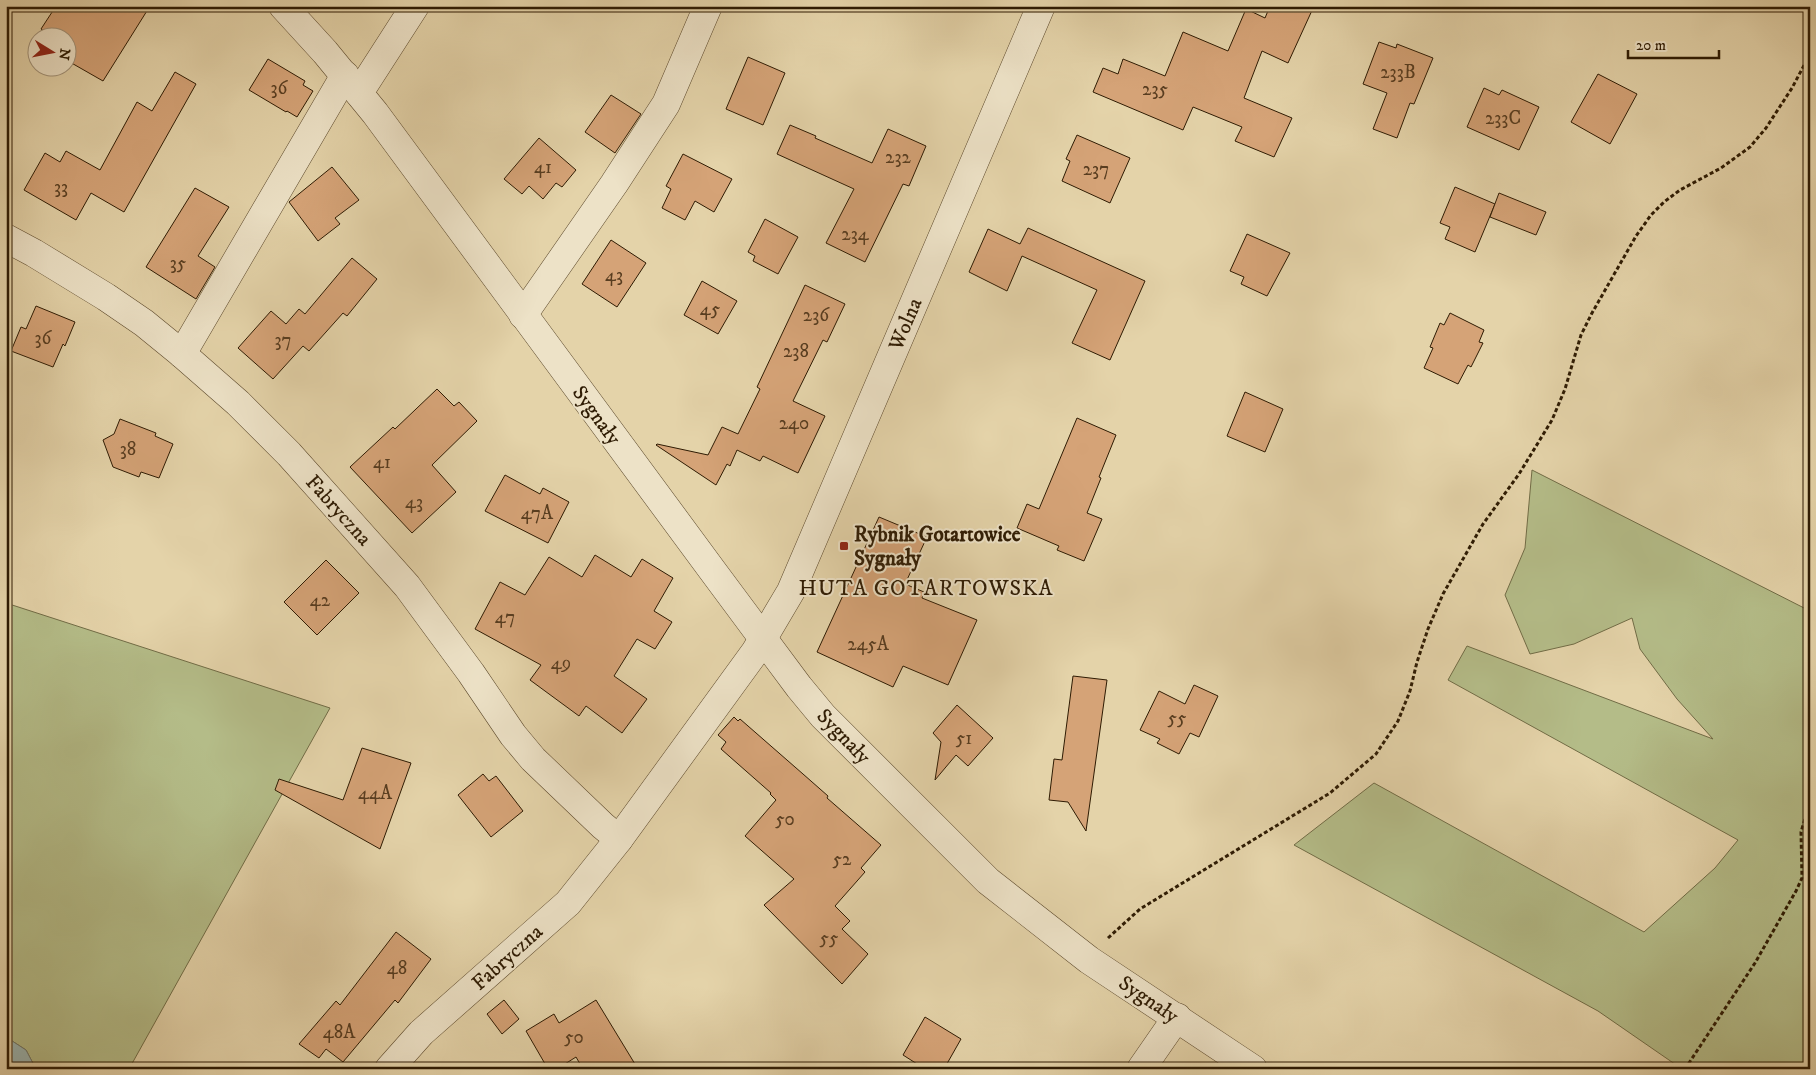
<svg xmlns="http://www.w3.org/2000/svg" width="1816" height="1075" font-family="'IM FELL DW Pica',serif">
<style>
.green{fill:#b4bc88;stroke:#716c46}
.water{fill:#9ab6b3;stroke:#6f786d}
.building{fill:#d5a377;stroke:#2e1b03}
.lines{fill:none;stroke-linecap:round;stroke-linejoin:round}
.minor-casing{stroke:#5c492c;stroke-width:29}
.path{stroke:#2e1b03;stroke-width:3;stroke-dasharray:4 2.5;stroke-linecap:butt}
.minor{stroke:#ede2c7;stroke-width:28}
.poi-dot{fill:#8f2418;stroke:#ede2c7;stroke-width:2}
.labels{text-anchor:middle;stroke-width:4;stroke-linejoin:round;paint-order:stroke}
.number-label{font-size:19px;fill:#583d20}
.street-label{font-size:21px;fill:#2e1b03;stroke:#ede2c7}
.poi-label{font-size:21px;font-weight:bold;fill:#2e1b03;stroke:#ede2c7;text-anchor:start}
.neighbourhood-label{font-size:22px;letter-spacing:1px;fill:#2e1b03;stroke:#ede2c7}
</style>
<rect width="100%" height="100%" fill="#e4d3a9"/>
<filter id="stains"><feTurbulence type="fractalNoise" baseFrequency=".004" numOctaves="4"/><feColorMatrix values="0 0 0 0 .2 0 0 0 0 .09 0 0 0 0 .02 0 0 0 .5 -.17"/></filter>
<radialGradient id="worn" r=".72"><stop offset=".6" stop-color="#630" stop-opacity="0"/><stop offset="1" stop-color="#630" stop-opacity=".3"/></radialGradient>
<g class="green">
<path d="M1532,470l278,141v458h-128l-84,-58 -304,-166 80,-62 270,149 71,-64 23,-28 -290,-160 19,-34 246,93 -36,-40 -37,-50 -8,-31 -58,26 -44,10 -25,-59 20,-47z"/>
<path d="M6,603l324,105 -201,361h-93l-10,-19 -20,-13z"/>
</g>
<path class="water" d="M6,1037l20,13 10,19h-30z"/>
<g class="building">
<path d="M56,6h94l-47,75 -35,-20v-23h-18l1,-2 -10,-7z"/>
<path d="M1270,6h44l-26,57 -26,-12 -18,47 48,20 -18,39 -39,-16 7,-14 -49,-20 -10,23 -90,-38 10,-24 15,6 5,-15 42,17 18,-44 45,19 18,-42 19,9z"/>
<path d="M1379,42l17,6 1,-4 36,14 -19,46 -4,-1 -13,35 -24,-9 14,-36 -24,-9z"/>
<path d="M748,57l37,16 -22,52 -37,-16z"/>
<path d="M268,59l37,22 -2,4 10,6 -16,26 -10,-6 -1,1 -37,-22z"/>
<path d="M175,72l21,12 -72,128 -33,-19 -15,27 -52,-30 21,-37 15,9 6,-11 34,19 37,-68 15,9z"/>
<path d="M1598,74l39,20 -27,50 -39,-22z"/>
<path d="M1484,88l15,7 3,-5 37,17 -20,43 -52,-23z"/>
<path d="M611,95l30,19 -26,39 -30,-21z"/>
<path d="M790,125l26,11 -1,2 57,25 16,-34 38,17 -17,40 -6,-2 -38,78 -39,-19 28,-54 -77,-35z"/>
<path d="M1077,135l53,23 -20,45 -48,-22 8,-20 -4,-2z"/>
<path d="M539,138l37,32 -14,17 -6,-4 -13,16 -14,-13 -7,8 -18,-15z"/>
<path d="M683,154l49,25 -18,33 -19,-11 -10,19 -23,-12 9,-19 -5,-3z"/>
<path d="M332,167l27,33 -24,18 5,6 -22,17 -29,-39z"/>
<path d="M1455,187l40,17 -20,48 -30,-13 5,-12 -10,-4z"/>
<path d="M195,188l34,19 -31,49 17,11 -19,32 -50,-32z"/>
<path d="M1499,193l47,19 -10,23 -46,-18z"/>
<path d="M765,219l33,18 -20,37 -25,-13 2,-5 -7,-4z"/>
<path d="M1028,228l117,53 -35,79 -38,-17 25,-53 -75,-34 -15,35 -38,-19 19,-43 32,15z"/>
<path d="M1247,234l43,19 -23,43 -26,-12 3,-7 -14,-6z"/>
<path d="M611,240l35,23 -29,44 -35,-23z"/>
<path d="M352,258l25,21 -30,37 -4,-3 -34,38 -6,-5 -30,33 -35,-31 33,-37 15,13 13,-15 6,5z"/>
<path d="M702,281l35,20 -19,33 -34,-19z"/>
<path d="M805,285l40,19 -18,38 -4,-2 -30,61 32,15 -27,57 -35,-17 -3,5 -23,-11 -7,16 -3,-2 -11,21 -60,-40 1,-1 51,11 14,-28 16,7 22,-45 -3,-2z"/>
<path d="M36,306l39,16 -10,24 -2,-2 -10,23 -42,-16 10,-24 5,2z"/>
<path d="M1450,313l34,17 -5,12 4,1 -12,24 -3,-2 -10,19 -34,-16 9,-20 -3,-1 10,-24 4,2z"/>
<path d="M437,389l17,17 5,-4 18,19 -45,44 24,27 -44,41 -62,-66 43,-40 2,2z"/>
<path d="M1245,392l38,17 -18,43 -38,-16z"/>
<path d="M1077,418l39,17 -17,42 2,1 -14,35 15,6 -18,42 -27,-11 2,-4 -42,-18 10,-24 12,5z"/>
<path d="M120,419l36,14 -1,3 18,8 -14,34 -18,-6 -2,5 -26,-10 -10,-27 11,-6z"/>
<path d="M505,475l35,19 3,-6 26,14 -21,41 -63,-32z"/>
<path d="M879,517l48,20 -22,47 19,8 -2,6 55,22 -29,65 -45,-19 -10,21 -76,-35z"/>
<path d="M595,555l36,22 11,-18 31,19 -19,33 18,11 -17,27 -18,-10 -23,37 33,23 -25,34 -36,-27 -7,10 -49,-36 11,-15 -66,-36 25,-47 25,13 24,-38 33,20z"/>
<path d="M326,560l33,33 -42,42 -33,-33z"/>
<path d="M1073,676l34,4 -21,151 -18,-29 -19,-2 5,-41 8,1z"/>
<path d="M1194,685l24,11 -19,41 -9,-4 -11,21 -22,-11 3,-4 -20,-9 19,-39 26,13z"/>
<path d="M957,705l36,33 -25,28 -12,-11 -21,25 6,-38 -8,-9z"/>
<path d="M734,717l4,4 2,-2 63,55 25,22 -1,2 54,47 -20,23 4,4 -30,34 15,15 -8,8 26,25 -26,30 -78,-79 30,-26 -49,-43 31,-36 -6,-6 1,-1 -50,-44 5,-7 -8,-7z"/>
<path d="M362,748l49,15 -31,86 -105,-59 4,-11 64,21z"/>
<path d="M483,774l6,7 7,-5 27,35 -32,26 -33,-42z"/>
<path d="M396,932l35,27 -33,44 -3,-3 -52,62 -17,-13 -7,9 -20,-14 37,-43 4,4z"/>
<path d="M504,1000l15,19 -17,15 -15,-20z"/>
<path d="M596,1000l42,69h-55l-7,-12 -19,12h-9l-22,-38 28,-17 5,9z"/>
<path d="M925,1017l36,22 -17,30h-19l-22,-14z"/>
</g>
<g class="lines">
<g class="minor-casing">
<g id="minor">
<path d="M283,6l42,46 50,61 337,457 87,117 24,29 165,165 101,79 164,109"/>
<path d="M359,93l56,-87"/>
<path d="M6,238l28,15 72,44 38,26 38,31 56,49 51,51 118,132 64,87 42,62 20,24 70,67 16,13"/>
<path d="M523,315l91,-131 52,-80 42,-98"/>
<path d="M182,354l163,-279"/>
<path d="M389,1069l32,-36 147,-130 51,-64 136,-187 36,-61 250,-585"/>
<path d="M1141,1069l36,-52"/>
</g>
</g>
<g class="path">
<path d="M1108,938l32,-29 190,-116 46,-39 22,-33 12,-30 7,-29 11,-33 15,-35 40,-70 36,-50 33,-54 13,-31 16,-54 11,-22 44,-77 15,-21 13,-13 16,-12 41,-22 29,-21 16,-19 26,-40 18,-34"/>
<path d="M1685,1069l70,-106 41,-72 6,-13 -1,-46 9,-30"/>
</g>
<use href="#minor" class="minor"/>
</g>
<rect class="poi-dot" x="839" y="541" width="10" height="10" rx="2.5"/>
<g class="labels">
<g class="number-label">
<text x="1398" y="78">233B</text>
<text x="279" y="94">36</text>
<text x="1155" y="95">235</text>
<text x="1503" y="124">233C</text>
<text x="898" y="163">232</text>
<text x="543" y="173">41</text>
<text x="1096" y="175">237</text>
<text x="61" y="193">33</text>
<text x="855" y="240">234</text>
<text x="178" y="269">35</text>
<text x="614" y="281">43</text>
<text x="710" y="315">45</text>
<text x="816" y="321">236</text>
<text x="43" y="344">36</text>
<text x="283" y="346">37</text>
<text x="796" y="357">238</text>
<text x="794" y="429">240</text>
<text x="128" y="455">38</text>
<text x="382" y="468">41</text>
<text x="414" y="508">43</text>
<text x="537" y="519">47A</text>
<text x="320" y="606">42</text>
<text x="505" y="623">47</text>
<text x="868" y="650">245A</text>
<text x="561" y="669">49</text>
<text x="1177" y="724">55</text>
<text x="964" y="744">51</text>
<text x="375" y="799">44A</text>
<text x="785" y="825">50</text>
<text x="842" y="865">52</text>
<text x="829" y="944">55</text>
<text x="397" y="974">48</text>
<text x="339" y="1038">48A</text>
<text x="574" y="1043">50</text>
</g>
<g class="street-label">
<text transform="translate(905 324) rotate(-67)" y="7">Wolna</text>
<text transform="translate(597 415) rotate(54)" y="7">Sygnały</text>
<text transform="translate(339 510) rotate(48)" y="7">Fabryczna</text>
<text transform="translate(844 736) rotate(46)" y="7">Sygnały</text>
<text transform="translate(507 957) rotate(-42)" y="7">Fabryczna</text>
<text transform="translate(1149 999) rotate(34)" y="7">Sygnały</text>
</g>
<g class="poi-label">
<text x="854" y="541">Rybnik Gotartowice<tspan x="854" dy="24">Sygnały</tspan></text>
</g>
<g class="neighbourhood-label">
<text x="926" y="595">HUTA GOTARTOWSKA</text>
</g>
</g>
<rect width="1816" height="1075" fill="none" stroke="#e4d3a9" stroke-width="25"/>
<rect x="8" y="8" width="1801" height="1060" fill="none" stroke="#2e1b03" stroke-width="2.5"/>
<rect x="12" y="12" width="1791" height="1050" fill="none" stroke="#2e1b03"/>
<g transform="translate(52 52) rotate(100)"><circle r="24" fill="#ede2c7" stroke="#a19279"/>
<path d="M0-4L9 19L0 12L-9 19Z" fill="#8f2418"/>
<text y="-8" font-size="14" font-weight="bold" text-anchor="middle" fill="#2e1b03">N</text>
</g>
<path d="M1628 50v8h91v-8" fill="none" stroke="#2e1b03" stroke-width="2.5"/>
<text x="1636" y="50" font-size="15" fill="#2e1b03" stroke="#ede2c7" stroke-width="4" paint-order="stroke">20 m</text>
<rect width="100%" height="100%" filter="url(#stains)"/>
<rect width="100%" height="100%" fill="url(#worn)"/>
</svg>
